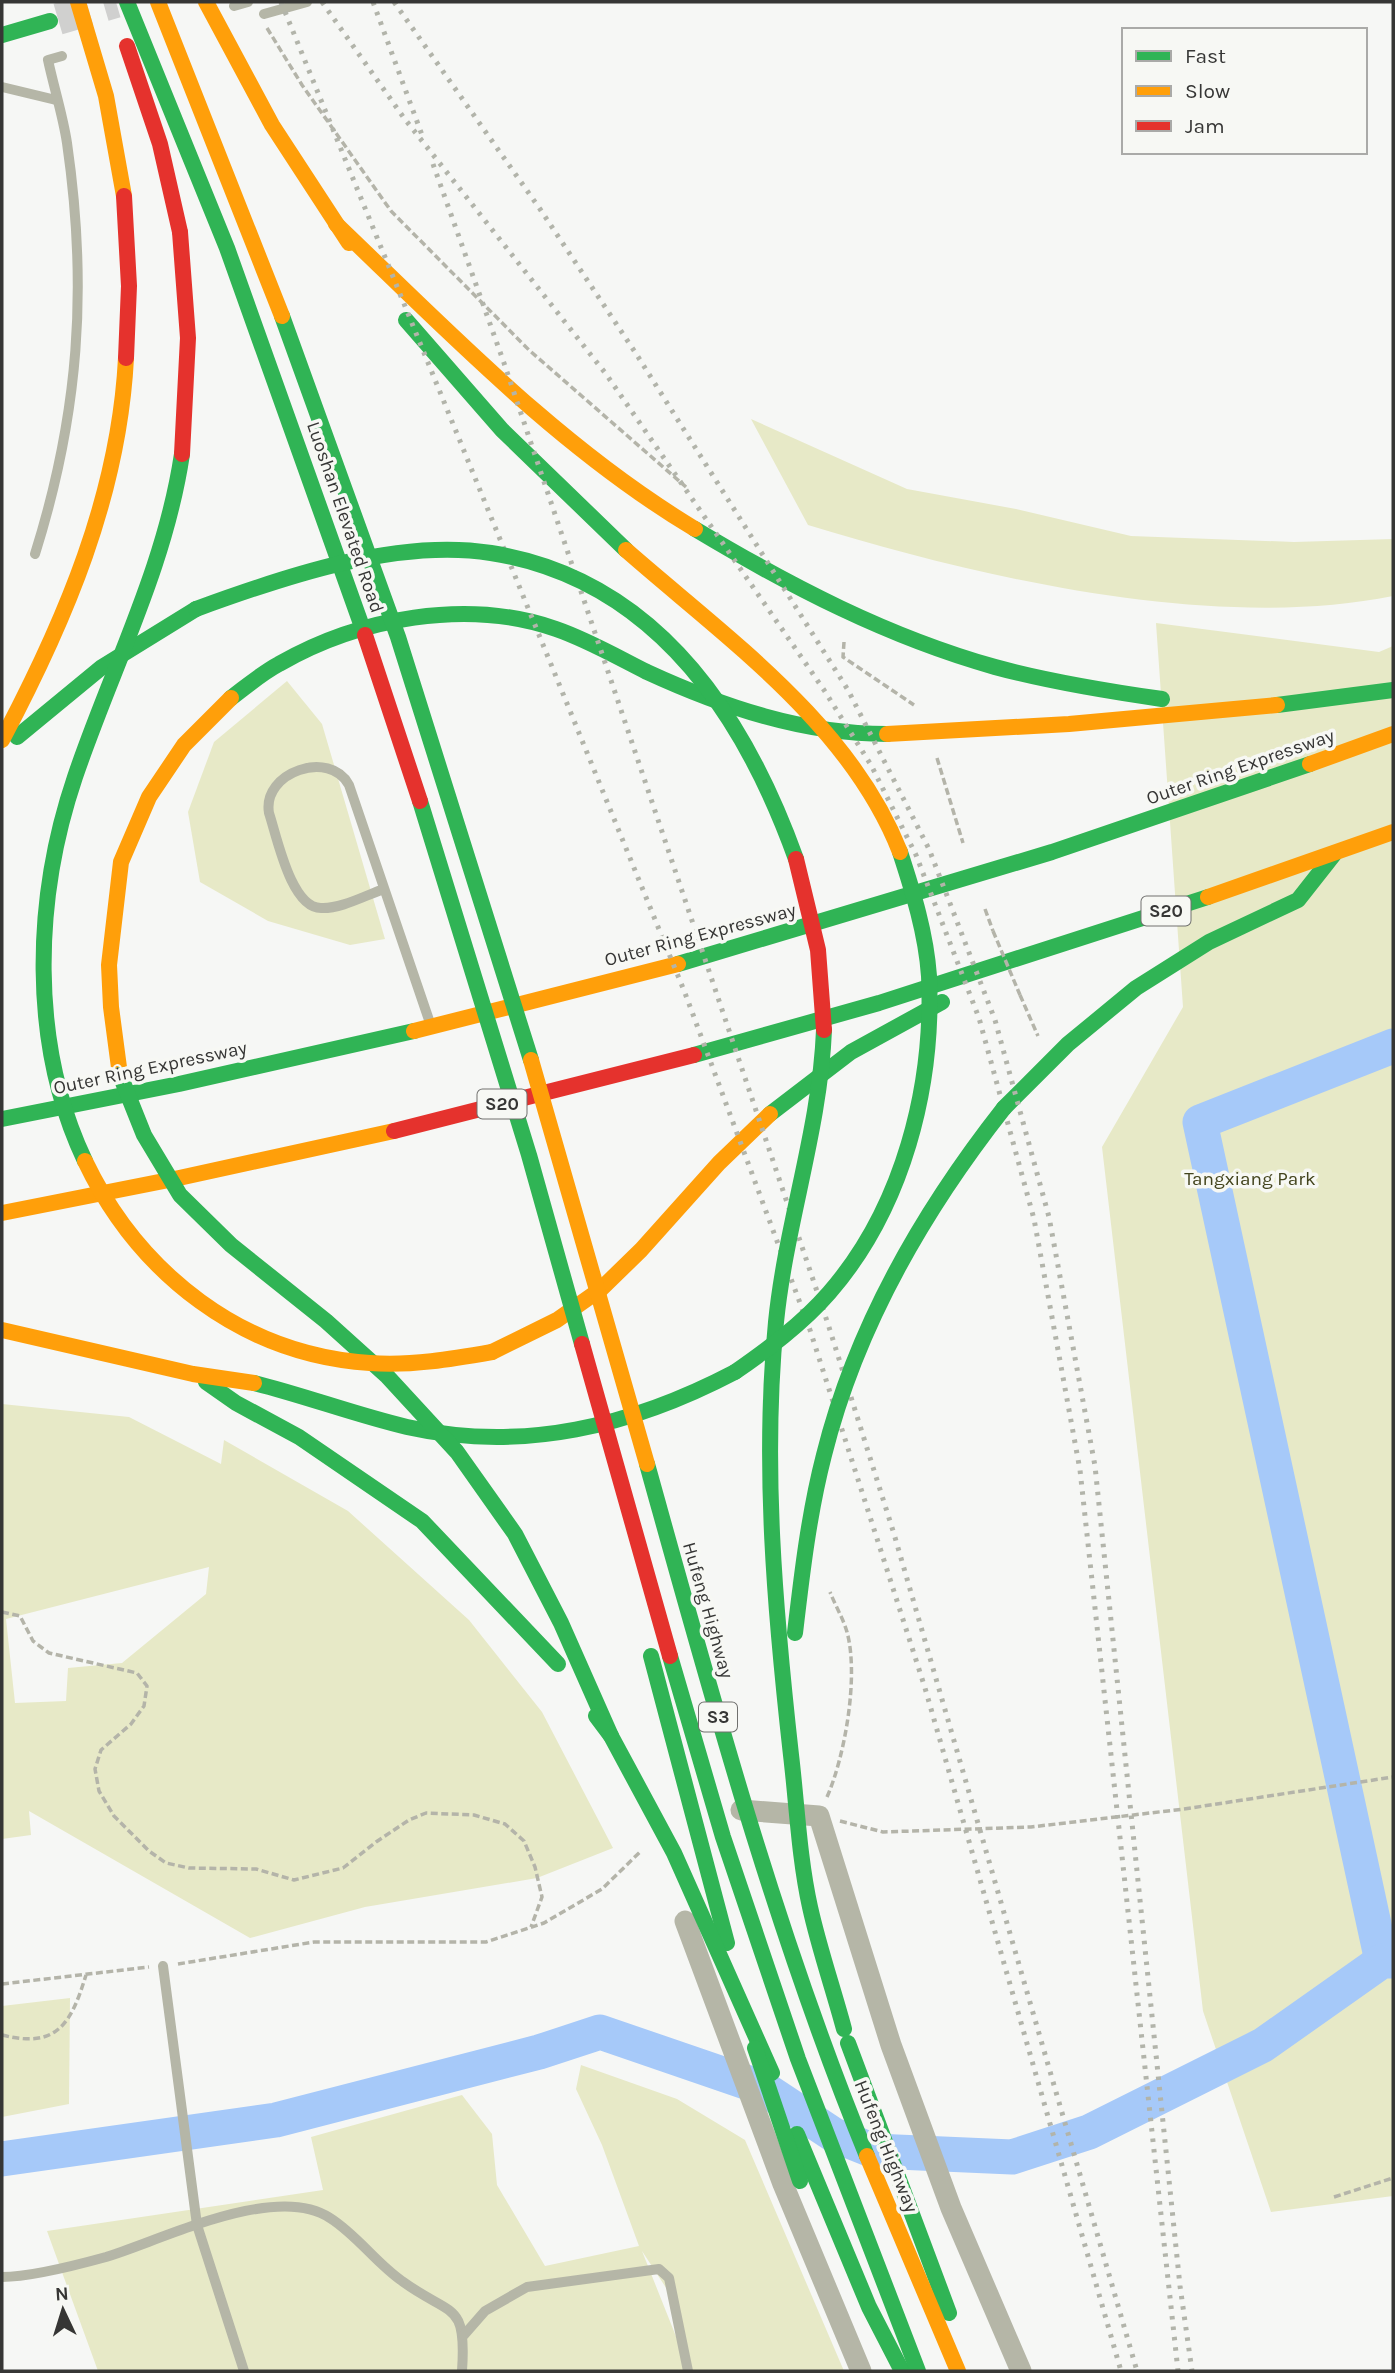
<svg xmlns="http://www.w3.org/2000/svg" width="1395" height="2373" font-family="Karla,sans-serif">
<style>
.green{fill:#e7e9c7;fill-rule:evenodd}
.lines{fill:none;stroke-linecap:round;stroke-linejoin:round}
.river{stroke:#a6c9f9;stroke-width:35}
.secondary-tunnel{stroke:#d0d0cf;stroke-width:32;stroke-dasharray:32 16;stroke-linecap:butt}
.path{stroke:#b4b4a9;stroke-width:3.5;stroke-dasharray:7 3.5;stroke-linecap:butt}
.lane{stroke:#b5b6a7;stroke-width:10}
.street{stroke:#b5b6a7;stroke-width:21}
.fast{stroke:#30b455;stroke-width:16}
.slow{stroke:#ff9f0a;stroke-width:16}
.jam{stroke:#e5322d;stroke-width:16}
.rail{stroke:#b2b4aa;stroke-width:5;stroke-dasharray:3.5 7;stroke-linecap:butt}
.path-bridge{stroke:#b4b4a9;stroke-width:3.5;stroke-dasharray:7 3.5;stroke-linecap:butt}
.fast-bridge{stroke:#30b455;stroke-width:16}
.slow-bridge{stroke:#ff9f0a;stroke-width:16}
.jam-bridge{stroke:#e5322d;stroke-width:16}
.labels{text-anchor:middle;stroke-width:7;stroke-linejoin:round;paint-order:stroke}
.shield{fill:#f7f8f4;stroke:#70706e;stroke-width:2}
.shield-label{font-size:18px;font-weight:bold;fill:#363635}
.street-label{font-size:19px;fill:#363635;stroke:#f7f8f4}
.park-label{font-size:19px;fill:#43441d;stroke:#f7f8f4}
</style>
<rect width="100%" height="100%" fill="#f6f7f5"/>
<g class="green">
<path d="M751,419l156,70 109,20 115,27 163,6 99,-3v57c-179,36 -412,-18 -585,-71z"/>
<path d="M1156,623l223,29 14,-6v1550l-122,16 -68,-201 -101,-864 81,-140z"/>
<path d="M287,681l35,43 63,215 -35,6 -82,-24 -68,-39 -12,-70 26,-70z"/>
<path d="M2,1404l127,13 92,47 3,-24 124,71 121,109 73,92 71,136 -76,30 -172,29 -115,31 -221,-127 2,24 -29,4zM209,1567l-3,27 -84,69 -54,5 -2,33 -51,2 -9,-84z"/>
<path d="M70,1998l-1,106 -67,13v-111z"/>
<path d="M581,2065l96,34 68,41 99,231h-746l-51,-140 276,-41 -12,-53 151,-42 30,39 5,51 48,81 94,-20 -37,-101 -26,-56zM642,2251l32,49 7,49z"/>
</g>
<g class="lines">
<g class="river">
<path d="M1382,1961l-182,-839 193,-76"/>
<path d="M2,2159l274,-39 263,-68 61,-20 163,56 71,47 40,16 138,6 77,-25 174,-87 119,-84h11"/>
</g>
<path class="secondary-tunnel" d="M58,19l58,-17"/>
<g class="path">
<path d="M267,28l35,57 89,126 138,139 157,137"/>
<path d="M844,642l-1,15 71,48"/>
<path d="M937,758l26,85"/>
<path d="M985,909l8,22"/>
<path d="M1020,995l18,41"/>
<path d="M2,1612l18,4 13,25 16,12 88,20 10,13 -3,20 -13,18 -30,26 -6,19 4,22 15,25 35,35 17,12 23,5 67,1 38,11 49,-12 33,-26 33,-22 17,-7 48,2 31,9 19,17 11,26 7,30 -11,30"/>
<path d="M827,1797c18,-41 32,-121 20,-165 -4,-14 -12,-27 -17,-40"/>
<path d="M840,1821l43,11 148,-5 153,-18 209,-32"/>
<path d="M178,1964l136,-22h172l58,-19 58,-34 39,-38"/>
<path d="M2,1984l147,-17"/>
<path d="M2,2035c55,14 69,-11 84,-60"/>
<path d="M1334,2197l59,-19"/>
</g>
<g class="lane">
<path d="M234,6l14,-4"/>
<path d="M264,14l43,-12"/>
<path d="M2,87l54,13"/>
<path d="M35,554c44,-140 53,-266 32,-411 -4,-27 -13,-55 -19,-83l14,-4"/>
<path d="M384,889c-18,6 -43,20 -63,19 -30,0 -44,-71 -52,-95 -7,-41 61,-64 80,-28l80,235"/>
<path d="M163,1966l34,259 47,146"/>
<path d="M2,2277c30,0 75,-12 104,-20 56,-17 170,-75 224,-39 27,17 46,45 72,63 49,36 65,19 60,90"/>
<path d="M464,2335l21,-24 42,-24 132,-18 10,9 19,93"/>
</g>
<g class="street">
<path d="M741,1810l78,6 72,229 60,163 70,163"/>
<path d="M685,1921l98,263 78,187"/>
</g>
<g class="fast">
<path d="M2,35l48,-14"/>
<path d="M406,320l96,110 124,120"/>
<path d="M695,529c95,57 193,108 300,138 55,15 111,24 167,32"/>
<path d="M231,698c16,-12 31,-25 48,-34 80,-46 188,-66 277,-35 32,11 61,28 91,43 76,35 156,62 240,62"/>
<path d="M1277,705l116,-15"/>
<path d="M17,737l85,-70 94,-58"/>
<path d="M678,964l374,-112 258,-88"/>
<path d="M694,1055l185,-52 329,-106"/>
<path d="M1004,1108l64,-64 68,-56 73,-46 89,-42 37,-47"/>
<path d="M770,1114l81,-62 91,-50"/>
<path d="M2,1119l177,-35 235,-53"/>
<path d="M206,1382l30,21 63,34 123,84 136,143"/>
<path d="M254,1383c52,13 102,32 153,44 116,26 225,-1 328,-55"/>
<path d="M848,2043l101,270"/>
<path d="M797,2134l72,173 33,64"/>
</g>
<g class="slow">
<path d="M78,2l28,94 18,100"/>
<path d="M206,2l66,123 77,118"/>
<path d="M336,224c113,108 224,224 359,305"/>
<path d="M887,734l182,-10 208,-19"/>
<path d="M2,740c63,-119 117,-245 124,-382"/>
<path d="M1310,764l83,-30"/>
<path d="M1208,897l185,-65"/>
<path d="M414,1031l264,-67"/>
<path d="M120,1075l-9,-68 -2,-42 12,-103 28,-65 35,-52 47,-47"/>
<path d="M2,1213l177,-35 215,-47"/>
<path d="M2,1330l191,44 61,9"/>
<path d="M492,1352l65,-32 44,-31 40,-39 78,-87 51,-49"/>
</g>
<g class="jam">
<path d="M127,46l33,98 20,88"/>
<path d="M124,196l5,90 -3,72"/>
<path d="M394,1131l300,-76"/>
</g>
<g class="rail">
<path d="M281,2l404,991 125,337 115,358 196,683"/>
<path d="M322,2l82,116 202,256 218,316 47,75 45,90 63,163 55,201 46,251 98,901"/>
<path d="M373,2l49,133"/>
<path d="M394,2l146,207 95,143 213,338 81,159 66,171 54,197 46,249 85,820 12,85"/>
<path d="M433,164l71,199 324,961 66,210 243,837"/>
</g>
<path class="path-bridge" d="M993,931l27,64"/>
<g class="fast-bridge">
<path d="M127,2l100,246 138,387"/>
<path d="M282,316l116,321 133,423"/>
<path d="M196,609c87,-32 201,-71 295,-56 164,26 253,161 305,306"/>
<path d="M420,801l109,354 53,189"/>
<path d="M824,1030c-4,99 -38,193 -48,292 -14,143 -1,290 15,433 6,50 8,102 19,152 9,41 23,81 34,122"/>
<path d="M120,1075l24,60 36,60 51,50 95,76 61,55 70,76 58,82 46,89 50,113"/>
<path d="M85,1161c-56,-118 -51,-263 -10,-384 37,-109 90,-209 107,-323"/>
<path d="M735,1372c33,-23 67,-48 94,-79 74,-85 105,-206 100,-317 -3,-43 -16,-84 -29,-124"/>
<path d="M647,1464c65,233 128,467 220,692"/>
<path d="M795,1633c7,-60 14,-120 29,-178 32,-128 99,-244 180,-347"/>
<path d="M651,1656l76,287"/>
<path d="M670,1656l53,181 75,222 120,312"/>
<path d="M596,1716l15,20 63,117 98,220"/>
<path d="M755,2048l45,133"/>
</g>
<g class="slow-bridge">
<path d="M158,2l124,314"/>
<path d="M626,550c99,87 224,174 274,302"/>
<path d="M531,1060l116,404"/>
<path d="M85,1161c54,113 158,194 285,202 41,3 82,-4 122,-11"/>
<path d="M867,2156l91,215"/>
</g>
<g class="jam-bridge">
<path d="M180,232l8,106 -6,116"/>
<path d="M365,635l55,166"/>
<path d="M796,859l22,91 6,80"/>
<path d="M582,1344l88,312"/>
</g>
</g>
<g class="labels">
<g class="shield">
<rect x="1141.5" y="896.5" width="49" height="29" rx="5"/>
<rect x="477.5" y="1089.5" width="49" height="29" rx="5"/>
<rect x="699" y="1702.5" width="38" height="29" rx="5"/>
</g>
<g class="shield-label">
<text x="1166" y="917">S20</text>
<text x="502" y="1110">S20</text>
<text x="718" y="1723">S3</text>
</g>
<g class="street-label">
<text transform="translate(346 517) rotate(71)" y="7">Luoshan Elevated Road</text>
<text transform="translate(1240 766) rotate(-19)" y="7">Outer Ring Expressway</text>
<text transform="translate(700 934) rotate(-15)" y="7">Outer Ring Expressway</text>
<text transform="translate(150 1067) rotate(-12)" y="7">Outer Ring Expressway</text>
<text transform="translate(709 1610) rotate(74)" y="7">Hufeng Highway</text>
<text transform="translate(887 2146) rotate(68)" y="7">Hufeng Highway</text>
</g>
<g class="park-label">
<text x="1250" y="1185">Tangxiang Park</text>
</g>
</g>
<rect width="1395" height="2373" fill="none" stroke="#363635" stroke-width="7"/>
<rect x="1122" y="28" width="245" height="126" fill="#f7f8f4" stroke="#aaaaa8" stroke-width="2"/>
<rect x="1136" y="51" width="35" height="10" fill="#30b455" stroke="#aaaaa8" stroke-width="2"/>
<text x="1185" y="63" font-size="21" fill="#363635">Fast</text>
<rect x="1136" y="86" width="35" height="10" fill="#ff9f0a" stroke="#aaaaa8" stroke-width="2"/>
<text x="1185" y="98" font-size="21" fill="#363635">Slow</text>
<rect x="1136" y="121" width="35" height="10" fill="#e5322d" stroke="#aaaaa8" stroke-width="2"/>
<text x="1185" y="133" font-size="21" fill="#363635">Jam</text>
<g transform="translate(63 2310) rotate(356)" stroke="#f7f8f4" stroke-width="5" paint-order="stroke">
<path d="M0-5L12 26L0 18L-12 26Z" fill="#363635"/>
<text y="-10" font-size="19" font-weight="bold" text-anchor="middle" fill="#363635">N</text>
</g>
</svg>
